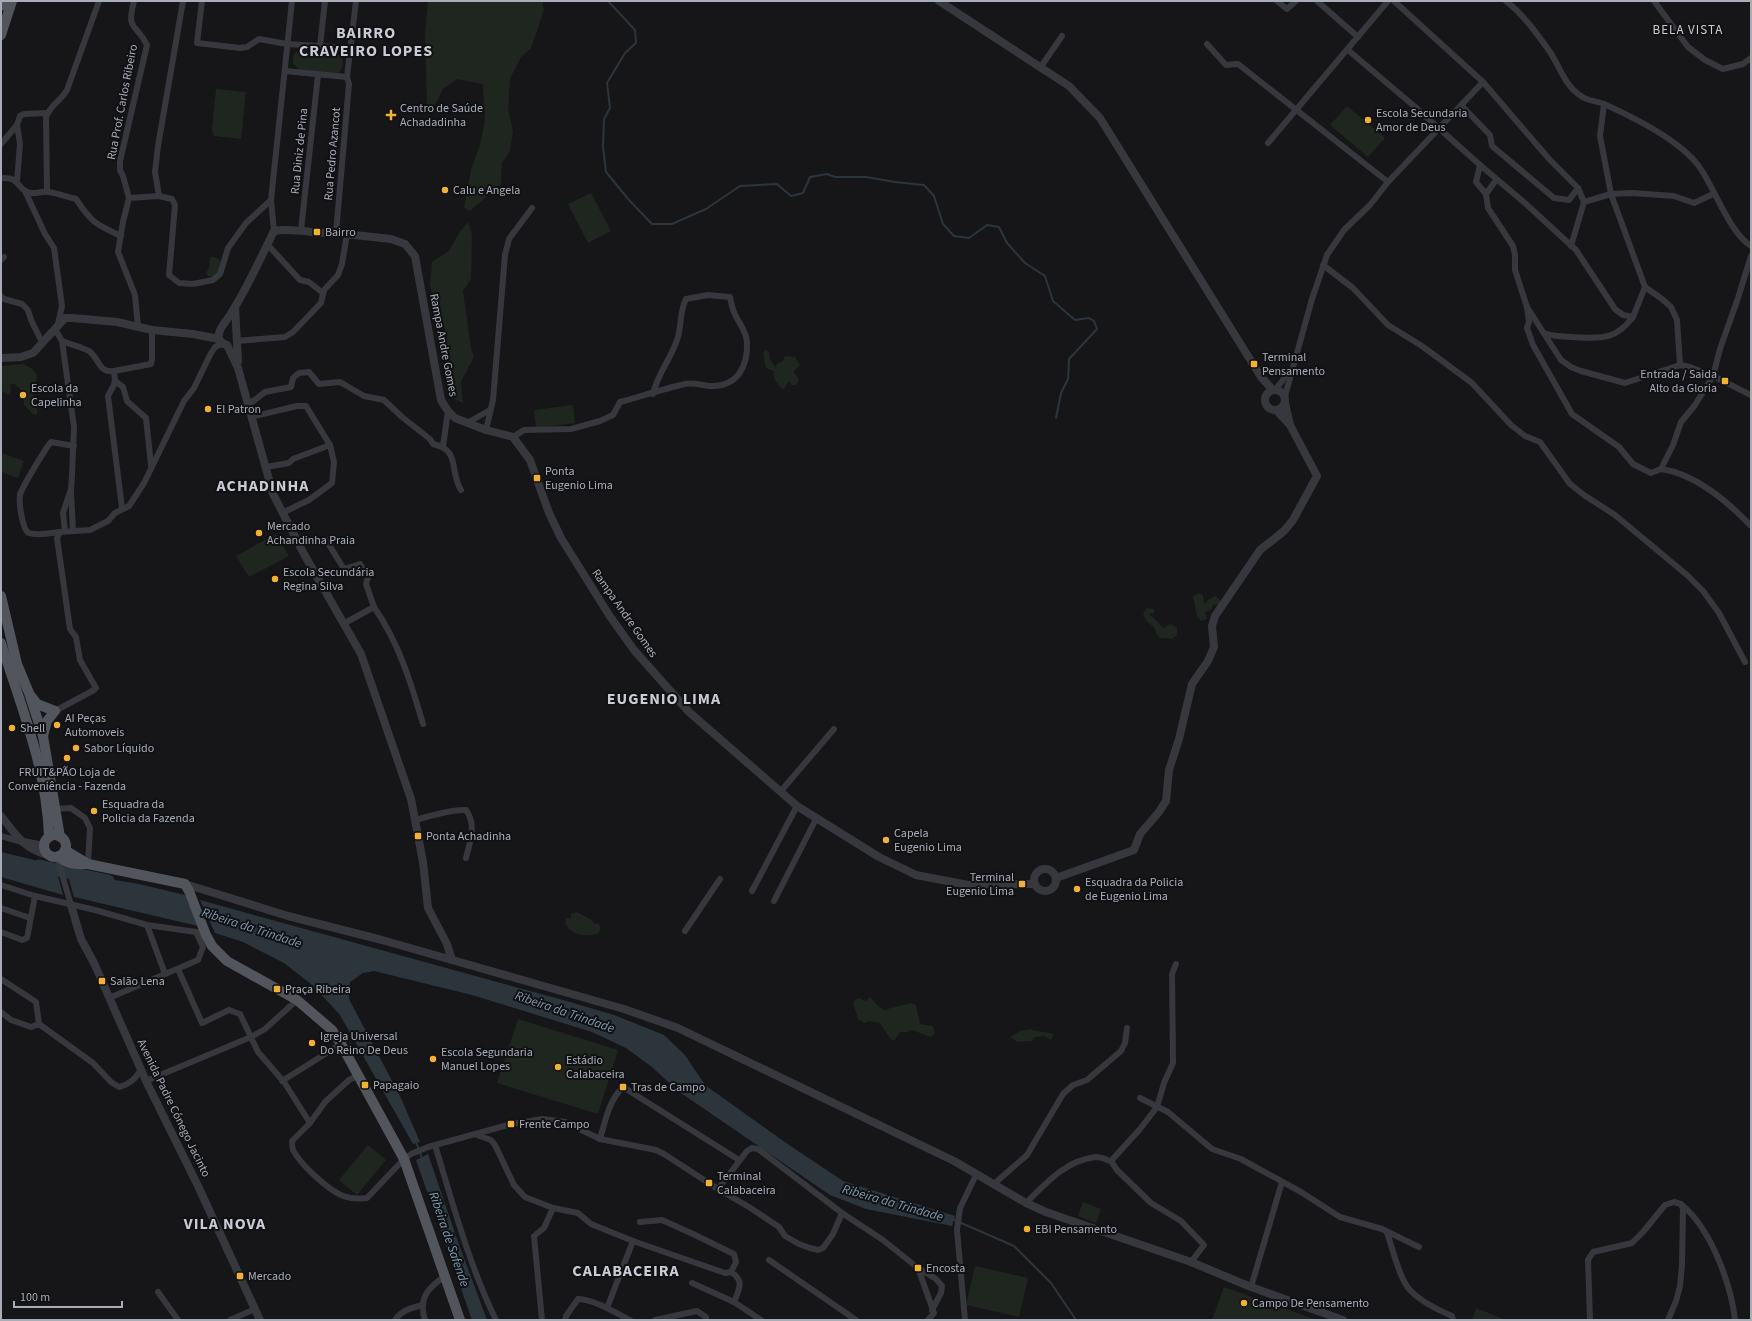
<svg xmlns="http://www.w3.org/2000/svg" width="1752" height="1321" font-family="'Source Sans 3',sans-serif">
<style>
.green{fill:#1e261f}
.water{fill:#2c353c}
.lines{fill:none;stroke-linecap:round;stroke-linejoin:round}
.stream{stroke:#2c353c;stroke-width:2}
.river{stroke:#2c353c;stroke-width:13}
.minor{stroke:#37383d;stroke-width:6}
.tertiary{stroke:#37383d;stroke-width:8}
.primary{stroke:#53555c;stroke-width:10}
.poi-dot{fill:#f2b134;stroke:#111113;stroke-width:1.5}
.labels{text-anchor:middle;stroke-width:4;stroke-linejoin:round;paint-order:stroke}
.street-label{font-size:12px;fill:#a8adb8;stroke:#111113}
.poi-label{font-size:12px;fill:#a8adb8;stroke:#111113;text-anchor:start}
.neighbourhood-label{font-size:13px;letter-spacing:1px;fill:#c9ccd4;stroke:#111113}
.water-label{font-size:13px;font-style:italic;fill:#7f9bb3;stroke:#111113}
.district-label{font-size:16px;font-weight:bold;letter-spacing:1px;fill:#c9ccd4;stroke:#111113}
</style>
<rect width="100%" height="100%" fill="#161618"/>
<g class="green">
<path d="M430,1h112l2,9 -13,38 -10,9 -11,22 -2,30 5,22 -3,20 -8,12 -1,21 -31,27 -6,-3 7,-38 10,-29 4,-22 -2,-35 -26,-5 -14,10 -10,20 -6,-1 -2,-74 3,-32z"/>
<path d="M302,50l37,4c6,7 5,14 -2,20l-37,-4 -7,-6c-1,-7 0,-12 9,-14z"/>
<path d="M216,89l30,3 -5,47 -27,-3 -2,-6z"/>
<path d="M1347,106l38,32 -17,19 -38,-32z"/>
<path d="M591,193l20,38 -23,12 -20,-39z"/>
<path d="M468,222l4,13 -1,44 -8,12 8,57 3,9 -13,25 2,21 -8,-4 -4,-6 -5,-39 1,-20 -11,-22 -6,-27 2,-23 17,-11 10,-18z"/>
<path d="M210,257h4l6,3 -1,12 -7,5 -4,-1 -2,-3 3,-5z"/>
<path d="M765,350l4,2 1,7 5,8 3,-4 5,-2 2,-5 10,1 5,8 -7,7 6,7 -3,6h-4l-4,-4 -3,7 -3,1 -7,-9 -2,-6 2,-2 -9,-4 -3,-14z"/>
<path d="M23,364l8,4 6,7c0,7 -3,11 -3,16 -1,8 5,14 3,23l-3,1 -10,-10 -1,-13 -8,-8h-5l1,8 -3,3 -7,-5v-24z"/>
<path d="M573,405l2,18 -39,5 -2,-18z"/>
<path d="M1,453l23,8 -6,17 -17,-6z"/>
<path d="M276,534l13,22 -40,21 -13,-21z"/>
<path d="M1199,593l4,2 1,9 5,-5 7,-3 4,4v4l-7,1 -2,5 -6,2 2,7 -6,2 -4,-5 -4,-20z"/>
<path d="M1147,608l7,1v4l-5,1 8,7 6,7 8,-4 6,4v7l-5,4 -12,-1 -4,-5 -2,-6 -7,-5 -4,-8z"/>
<path d="M577,912l15,8 2,4 4,-1 3,5 -3,6c-14,2 -23,3 -33,-10l1,-6h5v-4z"/>
<path d="M870,997l9,10 7,4 1,-2 24,-6 5,2 4,19 13,2 2,8 -4,3 -19,-7 -5,2h-7l-6,9 -4,-2c-3,-7 -7,-10 -10,-16l-12,-2 -3,2 -7,-4 -5,-17 5,-4 8,3z"/>
<path d="M518,1019l100,31 -20,64 -101,-31z"/>
<path d="M1030,1029c8,3 16,3 24,5l-3,6 -7,-4 -9,1 -3,4 -14,1 -8,-5 10,-6z"/>
<path d="M368,1145l18,15 -29,35 -18,-15z"/>
<path d="M1083,1202l18,7 -5,14 -18,-7z"/>
<path d="M975,1266l53,12 -9,39 -53,-12z"/>
<path d="M1224,1287l93,33h-105z"/>
<path d="M1476,1308l30,12h-34z"/>
</g>
<g class="water">
<path d="M1,852l54,13 8,30 -62,-18z"/>
<path d="M67,872l72,12 46,11 13,31 -124,-29z"/>
<path d="M200,900l370,102 44,13 50,20 21,20 20,30 84,60 54,36 112,35 -3,10 -86,-17 -36,-14 -152,-104 -26,-24 -26,-19 -34,-16 -120,-37 -98,-24 -11,2 -13,9 -1,17 51,97 20,46 -7,2 -73,-129 -10,-11 -19,-20 -27,-21 -41,-21 -28,-9z"/>
<path d="M428,1154l30,88 29,78h-15l-56,-160z"/>
</g>
<g class="lines">
<g class="stream">
<path d="M608,1l27,29 1,13 -11,10 -18,30 3,25 -6,11 -1,28 3,25 23,28 23,24h20l34,-15 34,-23 37,-2 14,12 12,-3 7,-16 17,-3 8,3h31l29,5 29,3 10,11 9,28 11,12 15,2 18,-13 12,2 8,16 18,20 20,13 8,25 22,19 14,-2 5,3 3,8 -28,30 -1,20 -7,14 -5,25"/>
<path d="M416,1142l6,16"/>
<path d="M952,1219l62,27 37,37 25,37"/>
</g>
<path class="river" d="M39,866l69,15"/>
<g class="minor">
<path d="M134,1c-8,31 2,21 13,44l-27,116v9l3,6 6,22 -6,24 -5,30 17,43 3,32"/>
<path d="M202,1l-5,42 43,5 7,-1 12,-8 28,5 63,4"/>
<path d="M1277,1l10,8 9,-8"/>
<path d="M1317,1l41,36"/>
<path d="M1394,1l89,81 67,78 28,28 6,14 -13,44"/>
<path d="M1506,1c17,13 32,34 44,51 10,15 15,34 31,44 6,5 16,5 23,8 29,13 74,35 94,61 16,21 30,66 53,81"/>
<path d="M1654,1l34,46 17,13 18,9 20,-5 8,-6"/>
<path d="M1207,44l19,21 12,-1 150,118"/>
<path d="M320,46l5,-45"/>
<path d="M1348,50l66,56 66,59 -4,17 10,12 2,14 25,38 2,9v15l12,37 2,15 -2,6 6,17 39,69 47,33 14,17 18,9 10,-4"/>
<path d="M1040,68l22,-32"/>
<path d="M285,71l62,6"/>
<path d="M1604,104l-4,32 11,58 34,93 17,12 9,8 6,13 3,45"/>
<path d="M1462,106l28,29 2,11 62,52 15,2 9,-12"/>
<path d="M17,125l3,-9 4,-2 24,-1"/>
<path d="M1268,143l120,-142"/>
<path d="M1,144l16,-19 3,19 -3,37"/>
<path d="M1480,165l46,39 50,46 39,59 8,6 10,2 12,-30"/>
<path d="M1,178c19,-1 14,8 26,14 7,3 14,-1 21,0 10,1 19,5 28,7 16,24 19,25 45,37"/>
<path d="M25,191l20,43 9,14 8,58 -4,18"/>
<path d="M47,191l-1,-74c6,-14 14,-15 21,-27l32,-89"/>
<path d="M1486,194l10,-14"/>
<path d="M159,196l-4,-24 3,-26 25,-145"/>
<path d="M129,198l30,-2 13,3 3,6 -6,70 10,8 14,1 20,-4 7,-6 8,-26 18,-25 25,-23"/>
<path d="M1584,202l27,-8 21,-1 42,3 20,7 19,-9"/>
<path d="M301,230l17,-155"/>
<path d="M274,231l-3,-31 21,-199"/>
<path d="M336,233l13,-149 -2,-7 9,-76"/>
<path d="M267,244l33,36 9,2 14,11"/>
<path d="M1751,256l-13,42 -18,51 -7,27 -18,29 -14,17 -8,23 -12,24c35,5 66,32 90,57"/>
<path d="M1,260l3,-3"/>
<path d="M1323,265l30,23 35,37 34,21 50,37 39,42 14,11 15,6 30,42 14,11 31,20 72,60 16,16 16,22 26,49"/>
<path d="M1,296l3,3 18,5 6,6 3,10 11,22"/>
<path d="M1527,307l34,53 10,7 10,4 44,12 55,-18 10,2 23,9 38,19"/>
<path d="M55,329l7,12 12,86 -2,48 -1,14 -8,24 2,18"/>
<path d="M1544,333c10,4 17,3 27,4 28,1 43,5 62,-20"/>
<path d="M62,341c9,4 18,5 27,10 11,8 9,22 25,20"/>
<path d="M236,341l49,-4 8,-5 28,-29 3,-13 14,-15 4,-11 5,-30"/>
<path d="M115,381l8,6 4,14 19,17 5,47"/>
<path d="M1275,390l15,-19"/>
<path d="M1285,396l27,-97 15,-44 17,-25 26,-25 18,-23 95,-100"/>
<path d="M248,405l17,-13 26,-5 2,-9 6,-5 10,-1 10,12 21,-2 24,14 20,4 18,17 28,22 3,5c28,6 16,27 28,46"/>
<path d="M251,417l46,-11h9l24,39 -37,14 -4,4 -23,4"/>
<path d="M467,423l23,-13"/>
<path d="M486,430l7,-30 12,-145 4,-16 23,-31"/>
<path d="M513,437l11,-7 47,-1 29,-8 13,-6 7,-13c22,-6 43,-13 65,-18 9,-2 18,2 27,2 26,0 36,-20 35,-44 -1,-13 -9,-19 -13,-30 -2,-4 -3,-10 -4,-15l-22,-2 -22,4c-7,15 -4,23 -8,38 -6,21 -20,35 -25,57"/>
<path d="M443,446l5,-35"/>
<path d="M71,492l2,39"/>
<path d="M122,508l-14,-112c6,-12 8,-10 6,-25l37,-7 1,-5v-29"/>
<path d="M282,513l27,-13 23,-17 2,-21 -4,-17"/>
<path d="M60,532c-9,1 -22,4 -31,1 -7,-3 -10,-30 -9,-38 1,-6 25,-46 31,-53l23,4"/>
<path d="M326,540l18,29 16,-5 8,13 -2,7 8,23"/>
<path d="M343,624l31,-17c25,36 37,76 49,117"/>
<path d="M55,711l39,-21 2,-2 -16,-28 -4,-23 -6,-8 -13,-91 3,-6 30,-2 18,-9 7,-8 14,-7 15,-23 40,-82 10,-13 16,-33 5,-8 4,-2 5,-1"/>
<path d="M781,791l53,-62"/>
<path d="M55,809l16,-1 14,10 5,10 -2,36"/>
<path d="M415,820c16,-4 36,-11 51,-10 11,15 4,32 0,48"/>
<path d="M1,836l21,6"/>
<path d="M57,857l14,48"/>
<path d="M1,885l34,11 60,14 52,15 49,7 10,3"/>
<path d="M752,891l45,-85"/>
<path d="M774,901l42,-82"/>
<path d="M1,908l29,10"/>
<path d="M147,925l18,49"/>
<path d="M685,931l35,-52"/>
<path d="M1,932l21,8 5,-2 8,-42"/>
<path d="M178,969l24,54 27,-13 11,4 18,38 26,30 26,41"/>
<path d="M1,979l35,23 3,22 54,39 18,19 8,5c11,-3 16,-8 22,-17"/>
<path d="M109,998l89,-38 5,-13 -7,-15"/>
<path d="M1,1012l10,8 20,7 8,-3"/>
<path d="M359,1075l-10,5 -24,22 -15,21 -18,18c0,3 0,6 1,9 7,14 35,40 50,46 8,3 16,3 24,2l37,-39 7,-5 17,-7 83,-23 32,-5 22,3 35,17 56,11 8,4 54,35 31,18 30,20 6,9 14,8 11,4 8,2 5,-2 10,-14 9,-21"/>
<path d="M146,1081l105,-44 14,-8 32,-29"/>
<path d="M282,1081l59,-37"/>
<path d="M1140,1098l28,14 44,37 29,10 60,33 39,25 42,12 37,18"/>
<path d="M477,1135l14,5 4,5 19,40 11,12 28,11 25,5 13,11 42,17 92,32 6,-1c14,9 8,17 3,30l27,18"/>
<path d="M600,1139c5,-17 9,-39 23,-52l116,73"/>
<path d="M435,1145c18,59 34,120 61,175"/>
<path d="M1111,1161l6,9 34,33 30,18 23,24 -13,17"/>
<path d="M995,1183l32,-28 36,-61 10,-9 14,-5 34,-29 4,-8 2,-15"/>
<path d="M718,1189l29,-38 5,-3 6,1 84,64 41,27 35,28 18,11 6,7 -1,7 -9,17"/>
<path d="M1026,1203c20,-20 40,-43 70,-46 5,0 11,3 15,4l29,-32 17,-22 7,-24 9,-20 -1,-89 4,-10"/>
<path d="M1682,1205c29,24 49,79 53,115"/>
<path d="M640,1222l22,-2 31,14 41,20 2,8 -5,10"/>
<path d="M1387,1233c6,16 12,45 23,57 11,12 28,20 42,26l1,4"/>
<path d="M769,1260l87,60"/>
<path d="M918,1268l16,45 -6,7"/>
<path d="M692,1283l42,19"/>
<path d="M1251,1287l31,-105"/>
<path d="M158,1292l20,28"/>
<path d="M607,1308l26,-67"/>
<path d="M230,1320l25,-11"/>
<path d="M395,1320c7,-10 16,-12 28,-15"/>
<path d="M425,1320c-7,-22 3,-32 20,-44"/>
<path d="M542,1320l-8,-84 10,-8 9,-20"/>
<path d="M565,1320l1,-4 12,-17c18,1 36,13 52,21"/>
<path d="M655,1320l42,-9 9,6v3"/>
<path d="M965,1320l-8,-90 3,-22 16,-33"/>
<path d="M1590,1320l-2,-60 5,-8 39,-9 11,-11 22,-27 9,-3 7,2 2,5 -1,56 -2,21 -4,15 -8,19"/>
</g>
<g class="tertiary">
<path d="M939,1l130,85 31,32 161,259 12,13"/>
<path d="M235,307l3,54"/>
<path d="M219,339c-2,-9 6,-16 11,-24 17,-26 30,-56 44,-84 21,-4 41,4 62,2l55,6 14,5 10,12 26,144 7,11 7,7 31,12 27,7 17,23 19,53 12,25 48,77 25,35 55,62 108,94 82,51 37,18 52,10 67,-1"/>
<path d="M1,358l20,-1 12,-4 32,-35h7l45,4 35,8 41,4 26,5 3,4 5,2 11,23 35,126 31,60 57,100 50,145 12,63 5,46 19,36 5,16"/>
<circle cx="1275" cy="400" r="10"/>
<path d="M1285,403l5,22"/>
<path d="M1,816c15,19 23,33 47,39"/>
<path d="M23,842l21,4"/>
<circle cx="1045" cy="880" r="11"/>
<path d="M1056,878l78,-28 6,-16 19,-22 7,-11 3,-31 10,-31 13,-55 16,-23 6,-14 -2,-21 3,-10 45,-66 24,-19 9,-11 24,-44 -27,-51 -13,-14"/>
<path d="M185,884l103,32 94,24 242,69 54,19 276,133 72,42 20,9 145,50 60,25 92,33"/>
<path d="M71,905l10,34 13,24 52,118 52,105 62,134"/>
</g>
<g class="primary">
<path d="M1,6l2,-5"/>
<path d="M1,35l11,-34"/>
<path d="M1,596l16,68 12,29 14,43 17,101"/>
<path d="M1,643c20,63 46,126 48,194"/>
<path d="M31,696l6,8 18,7 -8,10 -4,15"/>
<circle cx="55" cy="846" r="11"/>
<path d="M65,850l23,14"/>
<path d="M59,856c7,9 19,8 29,8l97,20 4,7 17,44 6,11 15,15 70,39 35,30 9,14 63,115 56,161"/>
</g>
</g>
<g class="poi-dot">
<path d="M389 109h4v4h4v4h-4v4h-4v-4h-4v-4h4z"/>
<circle cx="1368" cy="120" r="4"/>
<circle cx="445" cy="190" r="4"/>
<rect x="313" y="228" width="8" height="8" rx="2"/>
<rect x="1250" y="360" width="8" height="8" rx="2"/>
<rect x="1721" y="377" width="8" height="8" rx="2"/>
<circle cx="23" cy="395" r="4"/>
<circle cx="208" cy="409" r="4"/>
<rect x="533" y="474" width="8" height="8" rx="2"/>
<circle cx="259" cy="533" r="4"/>
<circle cx="275" cy="579" r="4"/>
<circle cx="57" cy="725" r="4"/>
<circle cx="12" cy="728" r="4"/>
<circle cx="76" cy="748" r="4"/>
<circle cx="67" cy="758" r="4"/>
<circle cx="94" cy="811" r="4"/>
<rect x="414" y="832" width="8" height="8" rx="2"/>
<circle cx="886" cy="840" r="4"/>
<rect x="1018" y="880" width="8" height="8" rx="2"/>
<circle cx="1077" cy="889" r="4"/>
<rect x="98" y="977" width="8" height="8" rx="2"/>
<rect x="273" y="985" width="8" height="8" rx="2"/>
<circle cx="312" cy="1043" r="4"/>
<circle cx="433" cy="1059" r="4"/>
<circle cx="558" cy="1067" r="4"/>
<rect x="361" y="1081" width="8" height="8" rx="2"/>
<rect x="619" y="1083" width="8" height="8" rx="2"/>
<rect x="507" y="1120" width="8" height="8" rx="2"/>
<rect x="705" y="1179" width="8" height="8" rx="2"/>
<circle cx="1027" cy="1229" r="4"/>
<rect x="914" y="1264" width="8" height="8" rx="2"/>
<rect x="236" y="1272" width="8" height="8" rx="2"/>
<circle cx="1244" cy="1303" r="4"/>
</g>
<g class="labels">
<g class="street-label">
<text transform="translate(122 102) rotate(-79)" y="4">Rua Prof. Carlos Ribeiro</text>
<text transform="translate(299 151) rotate(-84)" y="4">Rua Diniz de Pina</text>
<text transform="translate(332 154) rotate(-85)" y="4">Rua Pedro Azancot</text>
<text transform="translate(444 345) rotate(79)" y="4">Rampa Andre Gomes</text>
<text transform="translate(625 613) rotate(55)" y="4">Rampa Andre Gomes</text>
<text transform="translate(174 1108) rotate(64)" y="4">Avenida Padre Cónego Jacinto</text>
</g>
<g class="poi-label">
<text x="400" y="112">Centro de Saúde<tspan x="400" dy="14">Achadadinha</tspan></text>
<text x="1376" y="117">Escola Secundaria<tspan x="1376" dy="14">Amor de Deus</tspan></text>
<text x="453" y="194">Calu e Angela</text>
<text x="325" y="236">Bairro</text>
<text x="1262" y="361">Terminal<tspan x="1262" dy="14">Pensamento</tspan></text>
<text x="1717" y="378" text-anchor="end">Entrada / Saida<tspan x="1717" dy="14">Alto da Gloria</tspan></text>
<text x="31" y="392">Escola da<tspan x="31" dy="14">Capelinha</tspan></text>
<text x="216" y="413">El Patron</text>
<text x="545" y="475">Ponta<tspan x="545" dy="14">Eugenio Lima</tspan></text>
<text x="267" y="530">Mercado<tspan x="267" dy="14">Achandinha Praia</tspan></text>
<text x="283" y="576">Escola Secundária<tspan x="283" dy="14">Regina Silva</tspan></text>
<text x="65" y="722">AI Peças<tspan x="65" dy="14">Automoveis</tspan></text>
<text x="20" y="732">Shell</text>
<text x="84" y="752">Sabor Líquido</text>
<text x="67" y="776" text-anchor="middle">FRUIT&amp;PÃO Loja de<tspan x="67" dy="14">Conveniência - Fazenda</tspan></text>
<text x="102" y="808">Esquadra da<tspan x="102" dy="14">Policia da Fazenda</tspan></text>
<text x="894" y="837">Capela<tspan x="894" dy="14">Eugenio Lima</tspan></text>
<text x="426" y="840">Ponta Achadinha</text>
<text x="1014" y="881" text-anchor="end">Terminal<tspan x="1014" dy="14">Eugenio Lima</tspan></text>
<text x="1085" y="886">Esquadra da Policia<tspan x="1085" dy="14">de Eugenio Lima</tspan></text>
<text x="110" y="985">Salão Lena</text>
<text x="285" y="993">Praça Ribeira</text>
<text x="320" y="1040">Igreja Universal<tspan x="320" dy="14">Do Reino De Deus</tspan></text>
<text x="441" y="1056">Escola Segundaria<tspan x="441" dy="14">Manuel Lopes</tspan></text>
<text x="566" y="1064">Estádio<tspan x="566" dy="14">Calabaceira</tspan></text>
<text x="373" y="1089">Papagaio</text>
<text x="631" y="1091">Tras de Campo</text>
<text x="519" y="1128">Frente Campo</text>
<text x="717" y="1180">Terminal<tspan x="717" dy="14">Calabaceira</tspan></text>
<text x="1035" y="1233">EBI Pensamento</text>
<text x="926" y="1272">Encosta</text>
<text x="248" y="1280">Mercado</text>
<text x="1252" y="1307">Campo De Pensamento</text>
</g>
<g class="neighbourhood-label">
<text x="1688" y="34">BELA VISTA</text>
</g>
<g class="water-label">
<text transform="translate(252 927) rotate(18)" y="5">Ribeira da Trindade</text>
<text transform="translate(565 1011) rotate(19)" y="5">Ribeira da Trindade</text>
<text transform="translate(893 1202) rotate(16)" y="5">Ribeira da Trindade</text>
<text transform="translate(450 1239) rotate(71)" y="5">Ribeira de Safende</text>
</g>
<g class="district-label">
<text x="366" y="38">BAIRRO<tspan x="366" dy="18">CRAVEIRO LOPES</tspan></text>
<text x="263" y="491">ACHADINHA</text>
<text x="664" y="704">EUGENIO LIMA</text>
<text x="225" y="1229">VILA NOVA</text>
<text x="626" y="1276">CALABACEIRA</text>
</g>
</g>
<rect width="1752" height="1321" fill="none" stroke="#a8adb8" stroke-width="4"/>
<path d="M14 1301v6h108v-6" fill="none" stroke="#a8adb8" stroke-width="2"/>
<text x="20" y="1301" font-size="12" fill="#a8adb8" stroke="#111113" stroke-width="3" paint-order="stroke">100 m</text>
</svg>
